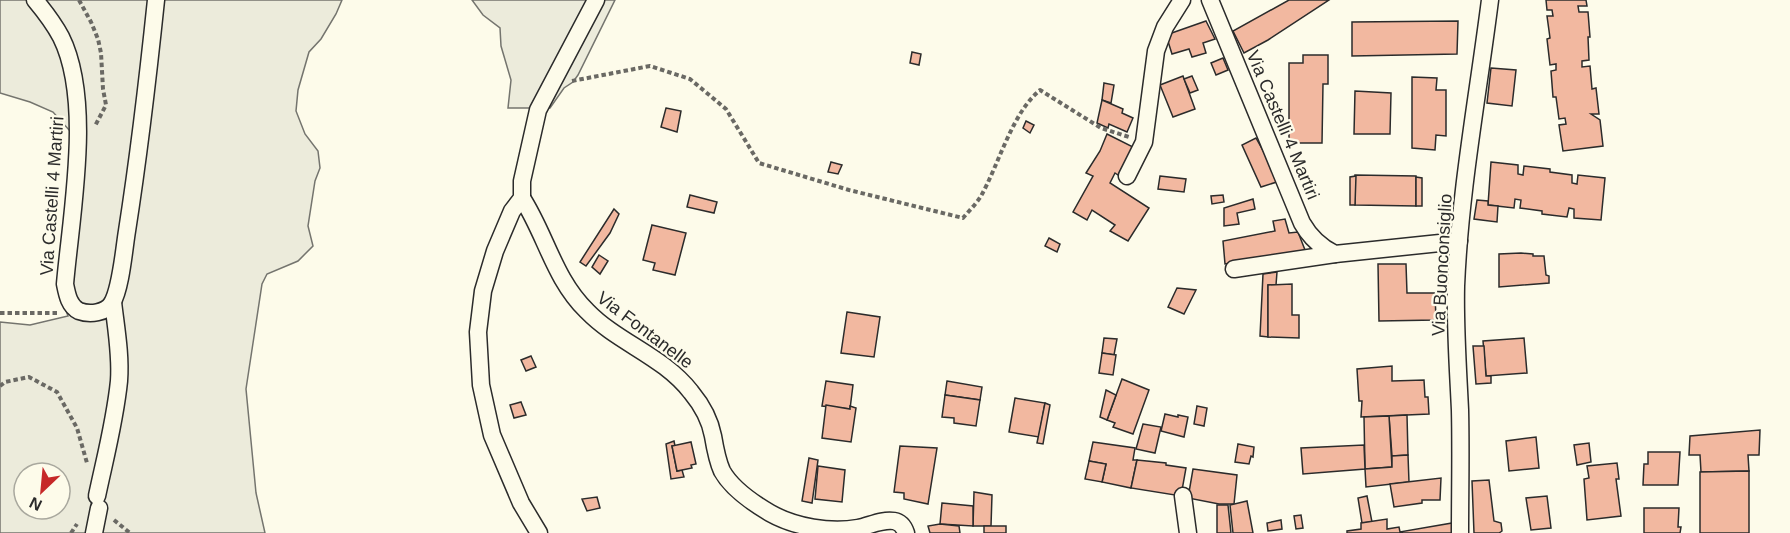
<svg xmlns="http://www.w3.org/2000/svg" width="1790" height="533" font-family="Helvetica,sans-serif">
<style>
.green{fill:#ecebdb;stroke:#74746e;stroke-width:1.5;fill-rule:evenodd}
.building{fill:#f2b8a0;stroke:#2b2b2b;stroke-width:1.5}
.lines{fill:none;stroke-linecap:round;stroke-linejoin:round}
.street-casing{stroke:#2b2b2b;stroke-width:19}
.path{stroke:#6a6964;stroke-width:4;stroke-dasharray:4.5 3;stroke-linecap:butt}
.street{stroke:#fdfbea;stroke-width:16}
.labels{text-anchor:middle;stroke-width:4.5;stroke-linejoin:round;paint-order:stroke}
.street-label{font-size:18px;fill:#2b2b2b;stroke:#fdfbea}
</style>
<rect width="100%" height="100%" fill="#fdfbea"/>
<g class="green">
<path d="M0,0h342l-6,14 -15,25 -12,13 -11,38 -2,21 9,23 13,17 2,17 -5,13 -7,45 5,20 -15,15 -31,13 -5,10 -16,105 10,104 9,40h-265v-211l30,3 38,-9 -4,-11 15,-164 -26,-29 -23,-10 -30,-9zM24,473h36v36h-36z"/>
<path d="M472,0h143l-37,75 -5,7 -9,6 -14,20h-42l3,-28 -10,-34 -1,-18 -17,-13z"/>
</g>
<g class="building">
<path d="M1289,0h40l-61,40 -24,13 -11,-22z"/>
<path d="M1546,0h40l1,6h-9l1,6h9l2,25h-2l1,23 -7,1v6l8,-1 2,23 4,-1 3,26h-8l9,6 3,26 -40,5 -4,-26 7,-1 -1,-6 -6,1 -3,-22h-3l-2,-26 5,-1v-6l-6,1 -3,-26 3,-1 -3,-22h6l-1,-6h-5z"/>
<path d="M1206,21l9,18 -12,4 3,10 -14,4 -3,-8 -17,5 -6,-19z"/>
<path d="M1458,21l-1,33 -105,2v-34z"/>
<path d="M912,52l9,2 -2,11 -9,-2z"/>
<path d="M1303,55h25v29h-5l-1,59h-33v-80h14z"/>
<path d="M1223,58l5,12 -12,5 -5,-12z"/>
<path d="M1491,68l25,2 -4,36 -25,-3z"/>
<path d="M1183,76l12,33 -22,8 -13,-32z"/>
<path d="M1192,76l6,14 -8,3 -6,-14z"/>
<path d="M1412,77l25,1 -1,12h10v46l-10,-1 -1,15 -23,-2z"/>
<path d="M1104,83l10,2 -3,18 -9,-3z"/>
<path d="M1355,91l36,2 -1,41h-36z"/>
<path d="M1102,100l21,9 -1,4 11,5 -6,14 -18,-8 -1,4 -11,-5z"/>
<path d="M666,108l15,3 -4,21 -16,-5z"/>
<path d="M1026,121l8,4 -4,8 -7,-5z"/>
<path d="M1107,134l26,13 -15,28 -3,-2 -5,10 39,25 -21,33 -18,-10 5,-6 -23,-15 -5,10 -14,-8 20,-36 -7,-3 14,-22z"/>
<path d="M1256,138l24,43 -19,6 -19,-42z"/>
<path d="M831,162l11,3 -4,9 -10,-2z"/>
<path d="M1491,162l27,3v9l5,1 1,-9 26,3v3l22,3v8l5,1 1,-9 27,3 -4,42 -27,-2v-9l-5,-1 -2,9 -25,-3v-3l-22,-3 1,-8 -6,-1 -1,9 -26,-3z"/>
<path d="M1355,175l61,1v30l-61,-1z"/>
<path d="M1160,176l26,3 -2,13 -26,-3z"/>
<path d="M1356,176l-1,29h-5v-28z"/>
<path d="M1416,177l6,1v28h-6z"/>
<path d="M690,195l27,7 -3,11 -27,-6z"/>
<path d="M1223,195l1,7 -12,2 -1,-8z"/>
<path d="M1253,199l2,10 -18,4 2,11 -15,2v-18z"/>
<path d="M1477,200l11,1v4l10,1 -1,16 -23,-3z"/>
<path d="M614,209l5,5 -9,19 -24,33 -6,-4z"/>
<path d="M1285,219l4,14 9,-1 7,18 -23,5 -57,9 -2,-23 52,-10 -2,-10z"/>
<path d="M652,225l34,8 -11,42 -22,-5 2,-7 -12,-3z"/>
<path d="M1049,238l11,6 -3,8 -12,-6z"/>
<path d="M1521,253l12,1v2h11l2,19 3,1v7l-50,4v-33z"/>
<path d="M599,255l9,6 -8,13 -8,-7z"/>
<path d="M1378,264h28l1,29h28l1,27 -57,1z"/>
<path d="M1277,272l-1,13h-8v52l-8,-1 3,-62z"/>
<path d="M1292,284v31h7v23l-31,-1v-52z"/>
<path d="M1177,288l19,2 -12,24 -16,-7z"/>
<path d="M847,312l33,5 -6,40 -33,-4z"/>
<path d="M1104,338l13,1 -3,16 -12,-2z"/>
<path d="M1524,338l3,35 -41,3 -3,-35z"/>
<path d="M1473,346h11l2,30h5v7l-15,1z"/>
<path d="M1102,353l14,2 -3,20 -14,-2z"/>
<path d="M531,356l5,11 -10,4 -5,-11z"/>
<path d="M1392,366v15l32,-1 1,17h3l1,17 -68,3 1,-16h-3l-2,-32z"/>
<path d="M1122,379l27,11 -16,44 -20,-7 2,-4 -8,-3z"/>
<path d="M826,381l27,4 -3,24 -28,-3z"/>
<path d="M947,381l35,6 -2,13 -35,-5z"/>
<path d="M1106,390l10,5 -9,25 -7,-3z"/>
<path d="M945,395l35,5 -4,26 -22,-3v-5l-12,-1z"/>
<path d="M1015,398l30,5 -6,34 -30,-5z"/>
<path d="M521,402l5,13 -12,3 -4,-13z"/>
<path d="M1045,403l5,2 -7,39 -6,-1z"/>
<path d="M826,405l24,4v-3l6,2 -5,34 -29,-4z"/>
<path d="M1197,406l10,2 -3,18 -10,-2z"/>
<path d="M1165,414l13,3v-2l10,2 -4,20 -23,-6z"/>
<path d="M1407,415l1,40 -16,1 -3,-40z"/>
<path d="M1389,416l3,51 -27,2 -1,-52z"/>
<path d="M1143,424l18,3 -6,26 -19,-4z"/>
<path d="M1760,430l-1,25h-11l1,16 -48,1 -1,-17h-11l1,-19z"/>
<path d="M1536,437l3,31 -30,3 -3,-30z"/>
<path d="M674,441l1,5h-3l5,25 5,-1 2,7 -13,2 -5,-35z"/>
<path d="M691,442l5,22 -5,1 1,3 -15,3 -5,-25z"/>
<path d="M1093,442l42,6 -2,12h4l-6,28 -29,-6 4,-18 -17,-3z"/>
<path d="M1589,443l2,19 -14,3 -3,-20z"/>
<path d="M1238,444l16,3 -1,10 -2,-1 -2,8 -14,-2z"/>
<path d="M1364,445l1,24 -62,5 -2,-26z"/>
<path d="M900,446l37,2 -9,56 -24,-5v-6l-10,-1z"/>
<path d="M1648,452h32l-2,33h-35l1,-21h4z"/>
<path d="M1408,455l1,27 -43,5 -1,-18 27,-2v-11z"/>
<path d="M809,458l9,2 -6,43 -10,-2z"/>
<path d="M1137,460l29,3v2l20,3 -5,28 -50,-8z"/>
<path d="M1089,461l17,3 -4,18 -17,-3z"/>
<path d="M1617,463l2,16h-3l5,37 -34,4 -3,-41 5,-1 -2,-12z"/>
<path d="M818,466l27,4 -3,32 -27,-3z"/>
<path d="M1193,469l44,6 -3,29h-15l-31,-6z"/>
<path d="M1749,471v62h-49v-61z"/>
<path d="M1441,478l-1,22h-18v3l-28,4 -4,-23z"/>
<path d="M1489,480l5,41 7,2 1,8 -3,2h-25l-2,-52z"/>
<path d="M974,492l18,3 -1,31h-18z"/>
<path d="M1367,496l5,26 -10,1 -4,-25z"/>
<path d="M1547,496l4,32 -20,2 -5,-32z"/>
<path d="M597,497l3,11 -13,3 -5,-12z"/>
<path d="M1247,501l6,32h-20l-3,-28z"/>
<path d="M942,503l31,3v20l-33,-2z"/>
<path d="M1217,505h11l3,28h-14z"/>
<path d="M1644,508h35l-1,19h3l-1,6h-36z"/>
<path d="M1301,515l2,13 -7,1 -2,-13z"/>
<path d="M1387,519v10l12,-2 1,5 58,-10 -1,11h-110v-2l14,-2v-6z"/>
<path d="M1281,520l1,9 -14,2 -1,-8z"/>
<path d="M940,524l19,2 1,7h-30l-2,-7z"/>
<rect x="984" y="526" width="22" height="7"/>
</g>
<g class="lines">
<g class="street-casing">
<g id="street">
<path d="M35,0c10,12 19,24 26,37 32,64 10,177 4,247 2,10 4,22 14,27 11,4 27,2 33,-8 9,-15 12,-54 15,-72 12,-77 21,-154 29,-231"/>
<path d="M1210,0l92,223c8,14 18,24 33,31l124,-13"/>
<path d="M1127,176l17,-34 12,-91 9,-24 17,-27"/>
<path d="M522,198c24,37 32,81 65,113 31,32 76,45 104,81 10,12 19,28 22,44 2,12 4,24 9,35 10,18 31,32 48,42 25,14 60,20 88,15 11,-2 24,-9 36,-7 6,1 10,6 12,12"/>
<path d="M1234,269l101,-15"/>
<path d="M97,496c8,-38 18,-75 22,-115 2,-26 -3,-53 -6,-79"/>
<path d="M1183,496l5,37"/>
<path d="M94,533l5,-25"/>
<path d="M539,533l-18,-30 -29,-68 -11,-50 -3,-53 5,-41 12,-40 17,-40 10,-13v-17l16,-71 58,-110"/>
<path d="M1460,533c0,-41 1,-82 0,-123 -2,-42 -5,-83 -4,-124 4,-96 22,-191 34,-286"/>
</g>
</g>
<g class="path">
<path d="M79,0l12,22 7,17 3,14 2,36 3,16 -11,21"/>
<path d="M572,81l78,-15 40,13 36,30 33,54 90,27 114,28c6,-7 13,-14 18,-22 18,-32 31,-83 59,-106l61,38 28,9"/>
<path d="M0,313h59"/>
<path d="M0,386l5,-4 24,-5 28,15 20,36 10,35"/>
<path d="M114,520l16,13"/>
<path d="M71,533l6,-9"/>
</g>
<use href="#street" class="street"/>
</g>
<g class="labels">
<g class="street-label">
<text transform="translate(1283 125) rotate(67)" y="6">Via Castelli 4 Martiri</text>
<text transform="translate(52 196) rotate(-86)" y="6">Via Castelli 4 Martiri</text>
<text transform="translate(1442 265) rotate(-87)" y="6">Via Buonconsiglio</text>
<text transform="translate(645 330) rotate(37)" y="6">Via Fontanelle</text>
</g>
</g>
<g transform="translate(42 491) rotate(206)"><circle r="28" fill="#fdfbea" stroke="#a9a89e" stroke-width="1.5"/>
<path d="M0-4.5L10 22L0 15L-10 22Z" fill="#c62828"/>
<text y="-9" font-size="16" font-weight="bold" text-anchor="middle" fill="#2b2b2b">N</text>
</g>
</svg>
